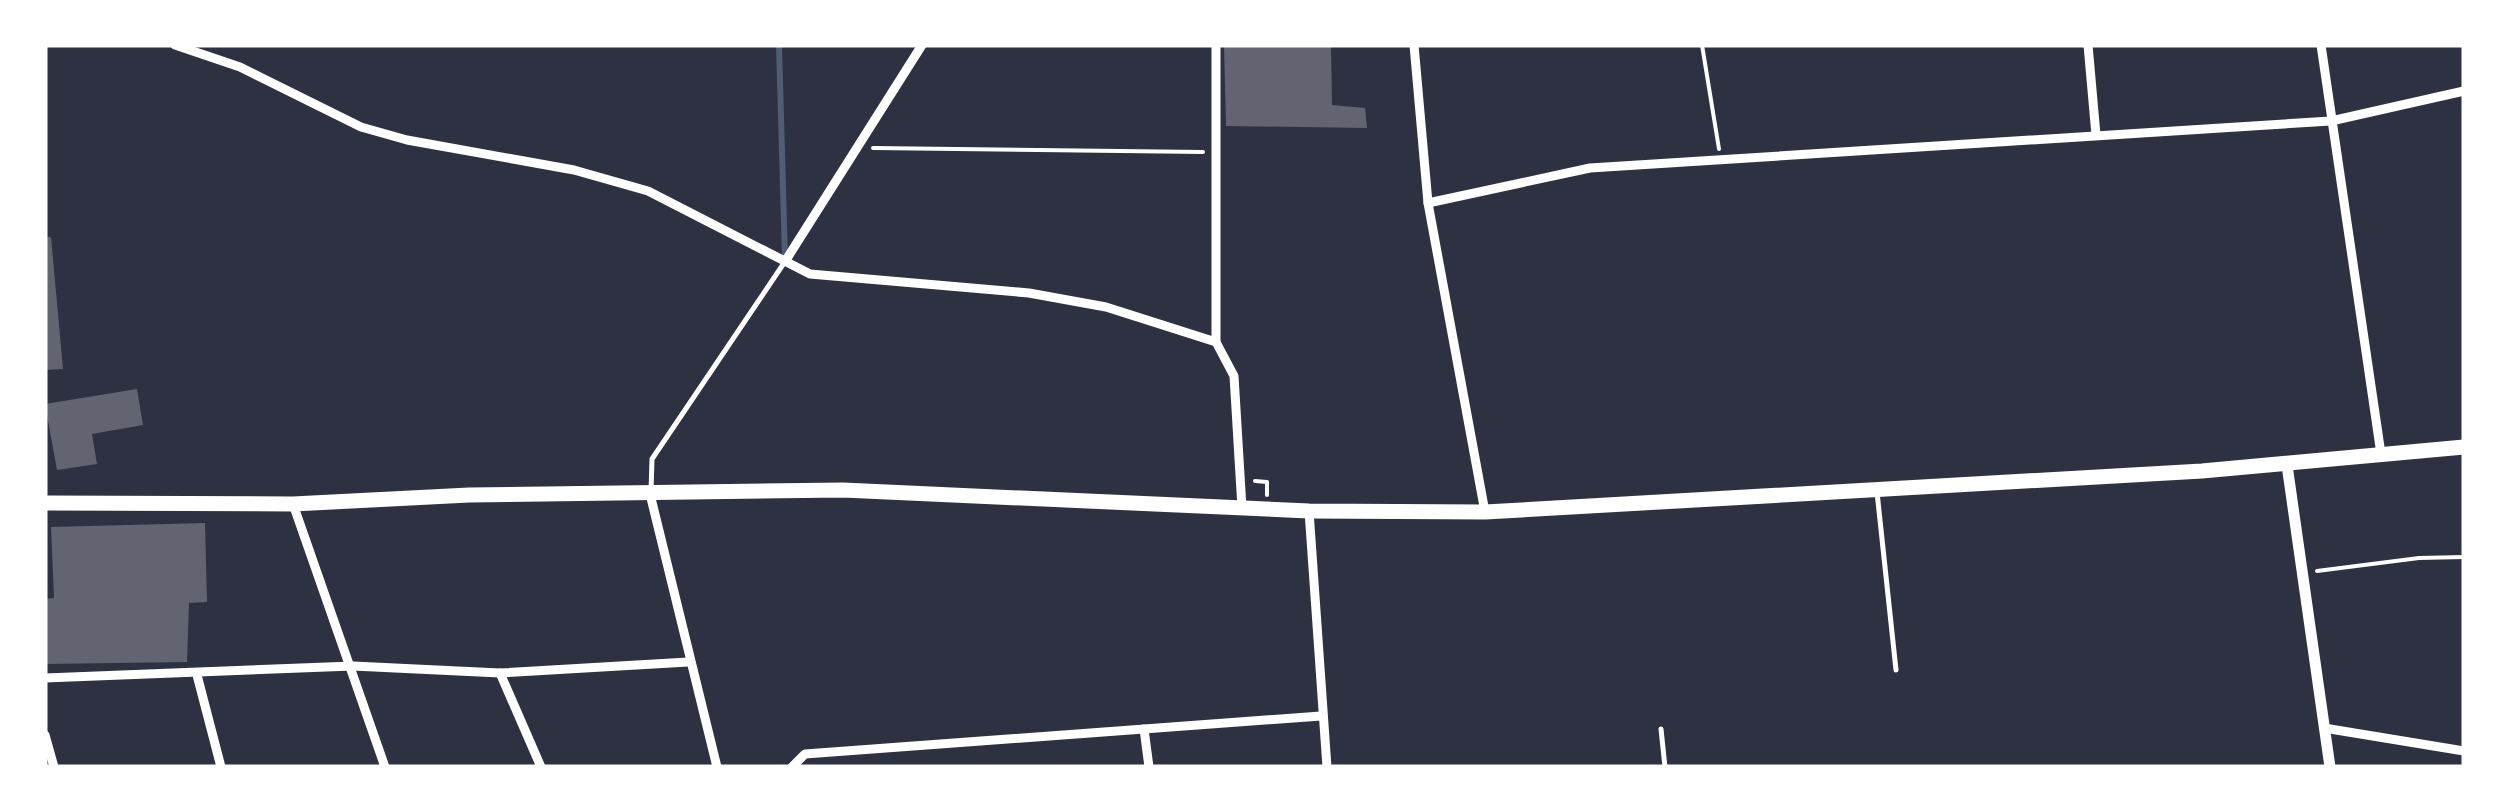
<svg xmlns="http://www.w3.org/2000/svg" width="2509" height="812" font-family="'Work Sans',sans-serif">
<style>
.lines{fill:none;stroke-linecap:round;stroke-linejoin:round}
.stream{stroke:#4f5d75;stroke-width:6}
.building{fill:#626471}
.path{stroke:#fff;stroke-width:4}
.service{stroke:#fff;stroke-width:5}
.minor{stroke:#fff;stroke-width:9}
.tertiary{stroke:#fff;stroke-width:11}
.trunk{stroke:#fff;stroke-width:15}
</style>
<rect width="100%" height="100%" fill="#2d3142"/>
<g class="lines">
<path class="stream" d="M779,45l6,214"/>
</g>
<g class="building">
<path d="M1224,45h107l1,60 33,3 2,20 -141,-2z"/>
<path d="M45,237h6l12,132 -18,1z"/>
<path d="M137,389l6,36 -51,9 5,30 -40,6 -12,-66z"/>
<path d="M205,523l2,79 -18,1 -2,59 -142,2v-65l9,-1 -3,-71z"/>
</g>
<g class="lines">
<g class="path">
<path d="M1702,45l17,104"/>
<path d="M873,148l330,4"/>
<path d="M1255,481l12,1v13"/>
<path d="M2317,571l102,-13 45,-1"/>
</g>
<g class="service">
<path d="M651,492l1,-33 132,-196"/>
<path d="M1877,492l19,178"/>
<path d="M1661,729l4,38"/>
</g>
<g class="minor">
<path d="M175,45l65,22 121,60 46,13 167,30 74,21 162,83 219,19 77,14 110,35"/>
<path d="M1216,45v297l18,34 8,132"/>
<path d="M1414,45l14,158 57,309"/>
<path d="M2088,45l8,90"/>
<path d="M2321,45l60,409"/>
<path d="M1428,203l162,-35 741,-47 133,-30"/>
<path d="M786,260l136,-215"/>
<path d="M650,494l67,273"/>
<path d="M293,504l92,263"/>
<path d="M1309,511l18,256"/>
<path d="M500,673l41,94"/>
<path d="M197,675l24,92"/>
<path d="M45,678l308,-12 147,7 188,-11"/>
<path d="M2324,728l140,23"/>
<path d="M1144,729l5,38"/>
<path d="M45,735l9,32"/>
<path d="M792,767l13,-13 516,-38"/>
</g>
<path class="tertiary" d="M2287,465l43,302"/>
<path class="trunk" d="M45,503l248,1 176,-9 374,-5 466,21 176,1 717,-41 262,-24"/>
</g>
<rect width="2509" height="812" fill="none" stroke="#ffffff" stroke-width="95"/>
</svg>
